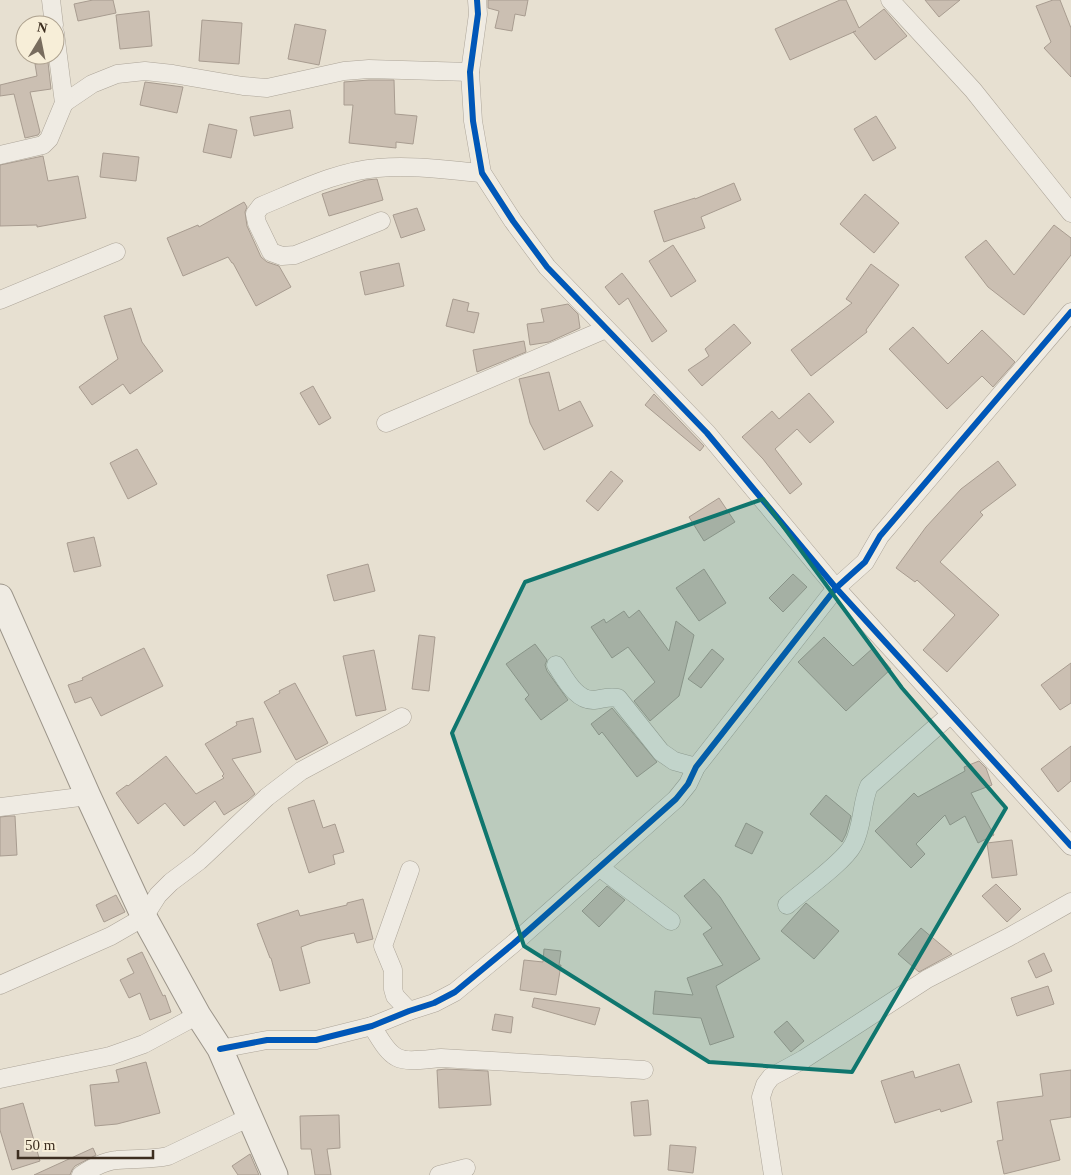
<svg xmlns="http://www.w3.org/2000/svg" width="1071" height="1175" font-family="'Times New Roman',serif">
<style>
.building{fill:#cbbfb2;stroke:#a89c90}
.lines{fill:none;stroke-linecap:round;stroke-linejoin:round}
.street-casing{stroke:#ada599;stroke-width:19}
.secondary-casing{stroke:#9c958a;stroke-width:27}
.street{stroke:#efebe3;stroke-width:18}
.secondary{stroke:#efebe3;stroke-width:25}
.cycleway-casing{stroke:#f7eed8;stroke-width:9}
.cycleway{stroke:#0057b8;stroke-width:6}
.marked{fill:#0f766e;fill-opacity:0.2;stroke:#0f766e;stroke-width:4;stroke-linejoin:round}
</style>
<rect width="100%" height="100%" fill="#e7e0d1"/>
<g class="building">
<path d="M93,0h20l3,13 -38,8 -4,-17z"/>
<path d="M488,0h40l-3,16 -10,-2 -3,17 -17,-3 4,-17 -11,-3z"/>
<path d="M840,0h6l13,28 25,-19 23,27 -32,24 -22,-28 3,-1 -66,29 -15,-31z"/>
<path d="M925,0h35l-21,17z"/>
<path d="M1053,0h7l11,28v49l-27,-29 7,-6 -15,-36z"/>
<path d="M149,11l3,35 -32,3 -4,-34z"/>
<path d="M202,20l40,3 -3,41 -40,-3z"/>
<path d="M295,24l31,6 -7,35 -31,-6z"/>
<path d="M48,62l3,27 -21,3 10,40 -2,3 -13,3 -11,-44 -14,2v-11l37,-9 -2,-12z"/>
<path d="M369,80h25l1,34 22,2 -4,28 -17,-2v6l-47,-5 4,-38h-9v-23z"/>
<path d="M145,82l38,5 -6,26 -37,-8z"/>
<path d="M290,110l3,18 -39,8 -4,-19z"/>
<path d="M876,116l20,32 -23,13 -19,-32z"/>
<path d="M209,124l28,6 -6,28 -28,-6z"/>
<path d="M103,153l36,4 -3,24 -36,-4z"/>
<path d="M43,156l5,25 30,-5 8,42 -49,9v-2l-37,1v-61z"/>
<path d="M377,179l6,21 -54,16 -7,-22 44,-14z"/>
<path d="M734,183l7,17 -40,17 4,11 -41,14 -10,-31 41,-13v1z"/>
<path d="M865,194l34,29 -25,30 -34,-29z"/>
<path d="M244,202l3,5 -2,5 2,14 14,31 6,5 12,4 12,21 -35,19 -23,-43h-1l-4,-6 -45,19 -16,-38 31,-13 1,2z"/>
<path d="M417,208l8,22 -24,8 -8,-23z"/>
<path d="M1054,225l17,13v17l-47,60 -36,-28 -23,-30 21,-17 28,35z"/>
<path d="M673,245l23,36 -25,16 -22,-36z"/>
<path d="M399,263l5,23 -39,9 -5,-23z"/>
<path d="M871,264l28,21 -33,45 1,2 -56,44 -20,-26 61,-47 -6,-4z"/>
<path d="M622,273l45,58 -15,11 -24,-44 -9,7 -14,-18z"/>
<path d="M453,299l16,4 -2,8 12,2 -5,20 -28,-7z"/>
<path d="M568,304l10,10 2,14 -31,14 -19,3 -3,-21 17,-2 -3,-13z"/>
<path d="M131,308l11,34 21,29 -33,23 -7,-10 -31,21 -13,-18 39,-28 -14,-43z"/>
<path d="M734,324l17,19 -49,43 -14,-16 21,-14 -4,-7z"/>
<path d="M913,327l35,37 34,-34 33,32 -22,25 -11,-11 -35,33 -58,-60z"/>
<path d="M524,341l2,11 -49,20 -4,-22z"/>
<path d="M549,372l10,39 21,-10 13,25 -49,24 -14,-27 -11,-44z"/>
<path d="M313,386l18,32 -12,7 -19,-32z"/>
<path d="M809,393l25,29 -24,21 -13,-14 -22,20 27,35 -12,10 -27,-35 -21,-22 30,-26 7,8z"/>
<path d="M654,394l50,52 -4,5 -55,-46z"/>
<path d="M137,449l20,35 -29,15 -18,-36z"/>
<path d="M998,461l18,24 -36,27 3,3 -43,47 59,53 -52,57 -24,-22 32,-35 -38,-35 -2,2 -19,-14 30,-41 35,-38z"/>
<path d="M611,471l12,10 -25,30 -12,-10z"/>
<path d="M719,498l16,24 -31,19 -15,-24z"/>
<path d="M94,537l7,29 -27,6 -7,-29z"/>
<path d="M368,564l7,27 -41,10 -7,-26z"/>
<path d="M704,569l22,34 -27,18 -23,-33z"/>
<path d="M793,574l14,13 -24,25 -14,-14z"/>
<path d="M639,610l30,41 7,-30 18,14 -15,61 -29,25 -16,-20 21,-19 -27,-35 -16,11 -21,-31 13,-8 2,4 18,-12 5,7z"/>
<path d="M419,635l16,2 -6,54 -17,-2z"/>
<path d="M824,637l29,29 20,-18 18,21 -45,42 -48,-49z"/>
<path d="M535,644l12,16 -2,5 2,6 21,29 -27,20 -16,-21 4,-4 -23,-31z"/>
<path d="M144,648l19,38 -62,30 -10,-19 -16,6 -7,-18 15,-5 -1,-2z"/>
<path d="M712,649l12,10 -23,29 -13,-9z"/>
<path d="M374,650l12,60 -30,6 -13,-60z"/>
<path d="M1071,663v40l-11,7 -19,-25z"/>
<path d="M295,683l33,60 -32,17 -32,-58 16,-9 -1,-2z"/>
<path d="M612,708l45,54 -20,15 -35,-45 -3,3 -8,-11z"/>
<path d="M253,718l8,34 -29,7 23,35 -7,6 -24,15 -9,-14 -31,25 -19,-23 -27,21 -22,-31 11,-8 1,1 38,-30 30,38 28,-16 -2,-2 2,-2 -19,-30 32,-19 -1,-3z"/>
<path d="M1071,746v35l-13,11 -17,-23z"/>
<path d="M979,761l7,7 6,17 -21,8 23,42 -16,8 -13,-27 -15,9 -5,-10 -29,29 9,10 -14,14 -36,-37 39,-38 4,4 47,-26 -1,-4z"/>
<path d="M826,795l25,21 -5,18 -4,8 -32,-28z"/>
<path d="M314,800l9,28 12,-4 9,28 -11,3 2,9 -26,9 -21,-65z"/>
<path d="M10,816h5l2,39 -17,1v-39z"/>
<path d="M746,823l17,9 -11,22 -17,-8z"/>
<path d="M1012,840l5,35 -25,3 -5,-35z"/>
<path d="M704,879l16,18 40,62 -44,27 18,51 -24,8 -9,-27 -48,-4 2,-23 38,4 -6,-17 36,-13 -20,-31 9,-6 -28,-32z"/>
<path d="M996,884l25,25 -14,13 -25,-26z"/>
<path d="M607,886l18,14 -26,27 -17,-16z"/>
<path d="M116,895l9,17 -21,10 -8,-17z"/>
<path d="M363,899l10,40 -16,4 -3,-10 -37,8 -16,6 9,36 -30,8 -9,-33h-1l-13,-34 41,-14 2,6 47,-11v-2z"/>
<path d="M806,903l33,28 -25,28 -33,-28z"/>
<path d="M921,928l31,26 -33,18 -21,-18z"/>
<path d="M544,949l17,2 -2,14h2l-5,30 -36,-5 4,-30 19,2z"/>
<path d="M142,952l21,44 2,-1 6,17 -21,8 -10,-27 -11,5 -9,-18 14,-7 -7,-14z"/>
<path d="M1044,953l8,18 -16,7 -8,-17z"/>
<path d="M1048,986l6,18 -37,12 -6,-18z"/>
<path d="M534,998l66,10 -5,17 -63,-18z"/>
<path d="M495,1014l18,3 -2,16 -19,-3z"/>
<path d="M787,1021l17,20 -13,11 -17,-20z"/>
<path d="M146,1062l14,51 -43,11 -22,2 -5,-41 29,-3 -3,-12z"/>
<path d="M959,1064l13,38 -31,10 -1,-3 -45,14 -14,-42 32,-10 2,7z"/>
<path d="M446,1069l42,2 3,34 -52,3 -2,-38z"/>
<path d="M1071,1070v47l-21,3 10,40 -56,14 -7,-33 6,-1 -6,-38 46,-6 -3,-22z"/>
<path d="M648,1100l3,35 -17,1 -3,-34z"/>
<path d="M23,1103l17,58 -28,9 -12,-40v-21z"/>
<path d="M339,1115l1,33 -13,1 4,26h-16l-4,-26h-10l-1,-33z"/>
<path d="M670,1145l26,2 -3,26 -25,-3z"/>
<path d="M93,1148l3,7 -21,11 -3,4 -2,5h-36z"/>
<path d="M250,1154l9,21h-21l-6,-9z"/>
</g>
<g class="lines">
<g class="street-casing">
<g id="street">
<path d="M51,0l3,25"/>
<path d="M477,0l1,14 -8,58 3,49 9,52 31,48 34,46 160,166 129,155 235,258"/>
<path d="M890,0l83,90 98,123"/>
<path d="M64,103l28,-19 25,-10 28,-3 28,3 70,12 24,2 77,-17 25,-2 101,3"/>
<path d="M0,155l43,-10 6,-6 15,-36 -9,-70"/>
<path d="M381,221l-86,34 -13,1 -11,-4 -14,-29 -2,-9 6,-8c37,-15 76,-35 117,-38 35,-3 69,2 104,5"/>
<path d="M0,300l116,-48"/>
<path d="M386,423l220,-94"/>
<path d="M556,665c9,13 20,36 38,35 9,-1 15,-4 24,-2l43,54 13,9 22,6"/>
<path d="M0,807l88,-11"/>
<path d="M599,867l72,54"/>
<path d="M787,905c16,-14 57,-43 66,-60 10,-18 8,-41 16,-59l82,-72"/>
<path d="M0,985l111,-49 33,-19 14,-22 13,-13 28,-21 68,-64 34,-26 101,-54"/>
<path d="M409,1011l-14,-15 -2,-7v-19l-10,-24 27,-76"/>
<path d="M372,1026c23,39 25,36 69,32l203,12"/>
<path d="M220,1049l47,-9h49l56,-14 37,-15 25,-8 21,-11 58,-48 163,-145 12,-15 8,-17 140,-179 29,-26 15,-26 191,-224"/>
<path d="M0,1079l110,-23 34,-12 54,-29"/>
<path d="M81,1175c11,-7 23,-14 36,-15 17,-2 34,0 51,-4l82,-39"/>
<path d="M439,1175l27,-7"/>
<path d="M773,1175l-12,-78 4,-12 6,-8 33,-18 123,-80 82,-42 62,-35"/>
</g>
</g>
<g class="secondary-casing">
<path id="secondary" d="M0,597l88,199 56,121 54,98 22,34 55,126"/>
</g>
<use href="#street" class="street"/>
<use href="#secondary" class="secondary"/>
<g class="cycleway-casing">
<g id="cycleway">
<path d="M477,0l1,14 -8,58 3,49 9,52 31,48 34,46 160,166 129,155 235,258"/>
<path d="M220,1049l47,-9h49l56,-14 37,-15 25,-8 21,-11 58,-48 163,-145 12,-15 8,-17 140,-179 29,-26 15,-26 191,-224"/>
</g>
</g>
<use href="#cycleway" class="cycleway"/>
</g>
<path class="marked" d="M763,499l139,189 104,120 -154,264 -143,-10 -185,-116 -72,-213 73,-151z"/>
<g transform="translate(40 40) rotate(10)"><circle r="24" fill="#f7eed8" stroke="#ada18e"/>
<path d="M0-4L9 19L0 12L-9 19Z" fill="#786c5e"/>
<text y="-8" font-size="14" font-weight="bold" text-anchor="middle" fill="#3d2e20">N</text>
</g>
<path d="M18 1150v8h135v-8" fill="none" stroke="#3d2e20" stroke-width="2.5"/>
<text x="25" y="1150" font-size="15" fill="#3d2e20" stroke="#f7eed8" stroke-width="4" paint-order="stroke">50 m</text>
</svg>
